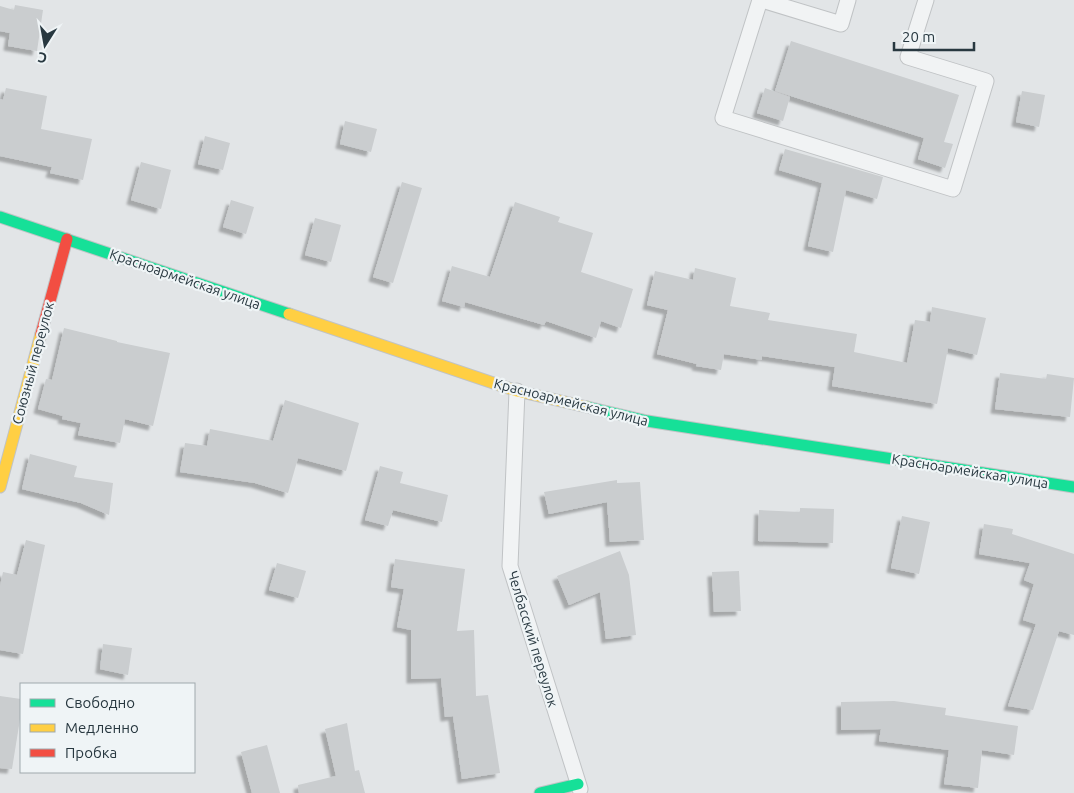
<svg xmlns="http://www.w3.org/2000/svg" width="1074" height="793" font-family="Ubuntu,sans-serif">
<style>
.building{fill:#cacdcf;filter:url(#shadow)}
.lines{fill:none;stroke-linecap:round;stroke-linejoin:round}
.lane-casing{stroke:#c0c3c5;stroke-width:17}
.fast-casing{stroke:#c0c3c5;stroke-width:13}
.slow-casing{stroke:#c0c3c5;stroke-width:13}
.jam-casing{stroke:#c0c3c5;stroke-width:13}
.lane{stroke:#f1f3f4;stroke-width:15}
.fast{stroke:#16e098;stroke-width:11}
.slow{stroke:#ffcf43;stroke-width:11}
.jam{stroke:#f24e42;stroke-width:11}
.labels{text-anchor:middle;stroke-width:4.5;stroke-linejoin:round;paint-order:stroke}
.street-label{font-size:14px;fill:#283840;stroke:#eff4f6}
</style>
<defs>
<filter id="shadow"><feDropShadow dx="-4.5" dy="4.5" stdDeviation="1" flood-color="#0004"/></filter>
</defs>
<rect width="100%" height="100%" fill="#e2e5e7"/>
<g class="building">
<path d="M15,5l28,5 -6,41 -29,-5 2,-13 -10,-2v-25l14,4z"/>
<path d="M791,41l168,54 -15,47 9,2 -8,24 -27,-9 6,-21 -149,-47z"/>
<path d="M6,88l41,8 -6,33 51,10 -9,41 -33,-7 2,-6 -52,-11v-57l3,1z"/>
<path d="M765,88l25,9 -7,24 -26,-8z"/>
<path d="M1022,91l23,4 -6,32 -23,-5z"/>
<path d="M345,121l32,8 -6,23 -31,-8z"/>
<path d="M205,136l25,7 -7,27 -25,-6z"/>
<path d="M785,149l98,28 -6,22 -31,-9 -13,62 -25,-6 14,-63 -43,-13z"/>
<path d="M141,162l30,8 -10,39 -30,-9z"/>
<path d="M402,182l20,6 -29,95 -20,-6z"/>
<path d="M231,200l23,7 -8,27 -23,-7z"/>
<path d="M515,202l45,15 -2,5 35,11 -12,39 52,17 -12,39 -20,-7 -5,17 -50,-17 -2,4 -79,-23 -1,5 -22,-6 10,-35 38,11z"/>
<path d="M315,218l26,7 -10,37 -26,-7z"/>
<path d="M695,268l41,10 -6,28 40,7 -2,7 89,14 -3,18 53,11 8,-43 15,2 2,-15 54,11 -9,37 -29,-7 -11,56 -105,-18 3,-19 -73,-11v4l-38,-6 -3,16 -25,-4 1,-2 -40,-10 11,-44 -21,-5 8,-34 38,9z"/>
<path d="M64,328l53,13v1l53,11 -17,73 -28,-7 -5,24 -42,-8 3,-12 -19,-4 1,-3 -25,-7 8,-30 6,1z"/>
<path d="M1000,373l46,6 1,-5 27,4 -4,39 -75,-8z"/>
<path d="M285,400l74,23 -13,48 -48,-13 -10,35 -33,-10 -75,-11 5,-29 22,3 3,-17 63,12z"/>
<path d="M30,454l47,12 -3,11 39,6 -4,32 -28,-12 -59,-14z"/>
<path d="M380,466l23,6 -3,11 48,12 -6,27 -49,-12 -5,16 -23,-6z"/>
<path d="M617,480v3l23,-1 4,58 -34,2 -3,-40 -58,12 -5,-22z"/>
<path d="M800,508l34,1 -1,34 -75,-2 1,-31 41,2z"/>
<path d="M902,516l28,6 -11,52 -28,-6z"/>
<path d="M984,524l29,5 -1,5 62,20v81l-15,-4 -26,79 -25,-4 28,-82 -13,-4 11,-36 -10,-4 6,-17 -51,-9z"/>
<path d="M26,540l19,5 -22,109 -23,-4v-64l3,-14 14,3z"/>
<path d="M620,551l9,24 7,60 -30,4 -6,-47 -31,13 -12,-29z"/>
<path d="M395,559l70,10 -8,62 17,-1 2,66 12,-1 12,78 -38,6 -9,-63 -8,1 -4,-39 -30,1v-49l-14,-3 7,-38 -13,-2z"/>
<path d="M277,563l29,8 -8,27 -29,-8z"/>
<path d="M739,571l2,40 -27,1 -2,-40z"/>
<path d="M103,644l29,4 -4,27 -28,-6z"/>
<path d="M0,696l21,3v14l-9,56 -12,-1z"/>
<path d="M894,701l52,7 -1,7 73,11 -4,29 -32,-5 -4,38 -34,-4 5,-34 -70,-9 2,-12 -40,1v-28z"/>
<path d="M347,723l8,48 4,-1 6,23h-66l-1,-8 38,-9 -11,-47z"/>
<path d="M267,745l13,48h-28l-11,-41z"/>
</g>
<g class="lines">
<g class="lane-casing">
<g id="lane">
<path d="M760,0l-37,118 230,71 33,-108 -78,-24 18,-57"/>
<path d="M762,0l79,24 7,-24"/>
<path d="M517,391l-7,175 70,223"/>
</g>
</g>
<g class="fast-casing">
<g id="fast">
<path d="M0,217l289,97"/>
<path d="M587,407l60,14 427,66"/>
<path d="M540,793l38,-9"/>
</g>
</g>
<g class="slow-casing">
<g id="slow">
<path d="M289,314l228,77 70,16"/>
<path d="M0,487l41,-153"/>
</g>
</g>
<g class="jam-casing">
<path id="jam" d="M41,334l26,-95"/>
</g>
<use href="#lane" class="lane"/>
<use href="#fast" class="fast"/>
<use href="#slow" class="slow"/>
<use href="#jam" class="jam"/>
</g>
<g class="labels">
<g class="street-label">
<text transform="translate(185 279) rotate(19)" y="5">Красноармейская улица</text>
<text transform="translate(33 363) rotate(-75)" y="5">Союзный переулок</text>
<text transform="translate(571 402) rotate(14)" y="5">Красноармейская улица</text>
<text transform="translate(970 471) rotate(9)" y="5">Красноармейская улица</text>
<text transform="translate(533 639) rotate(73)" y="5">Челбасский переулок</text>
</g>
</g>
<rect x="20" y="683" width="175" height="90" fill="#eff4f6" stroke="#9fa9ad"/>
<rect x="30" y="699" width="25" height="8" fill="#16e098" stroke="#9fa9ad"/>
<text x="65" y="708" font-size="15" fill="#283840">Свободно</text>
<rect x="30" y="724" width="25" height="8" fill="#ffcf43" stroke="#9fa9ad"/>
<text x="65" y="733" font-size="15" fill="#283840">Медленно</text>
<rect x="30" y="749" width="25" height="8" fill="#f24e42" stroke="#9fa9ad"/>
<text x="65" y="758" font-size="15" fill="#283840">Пробка</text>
<g transform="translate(45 45) rotate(191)" stroke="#eff4f6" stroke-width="4" paint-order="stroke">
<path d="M0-4L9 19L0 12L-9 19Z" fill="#283840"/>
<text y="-8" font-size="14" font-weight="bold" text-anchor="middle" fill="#283840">С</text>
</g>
<path d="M894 42v8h80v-8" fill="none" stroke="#283840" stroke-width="2.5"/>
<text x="902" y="42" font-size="15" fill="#283840" stroke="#eff4f6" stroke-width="4" paint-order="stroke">20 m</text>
</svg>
